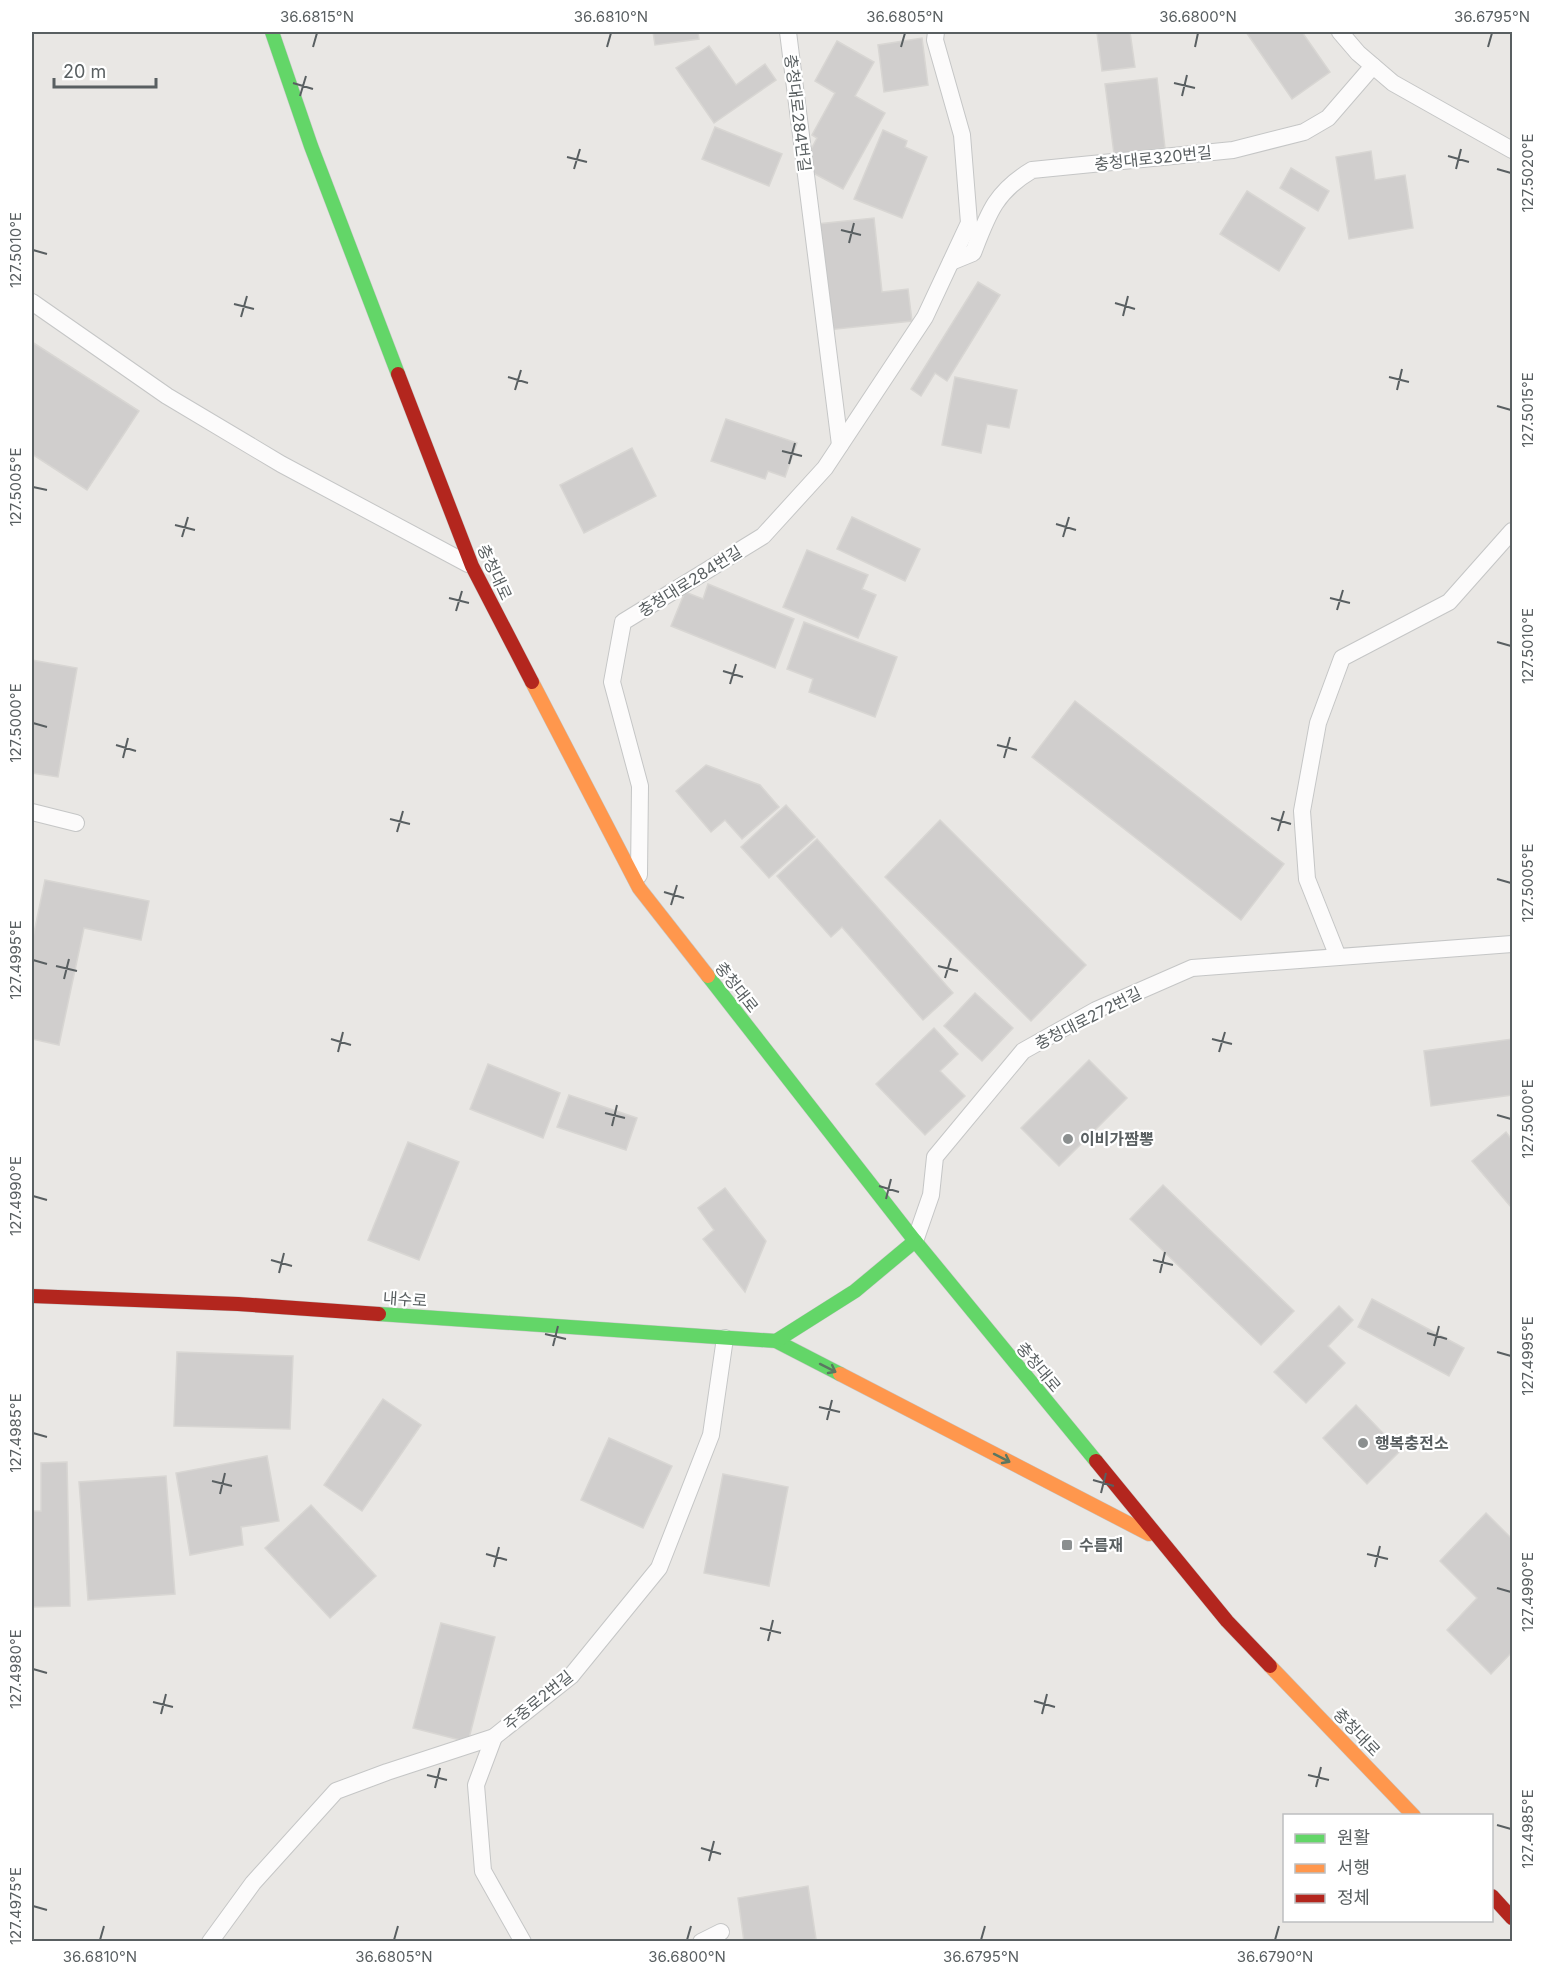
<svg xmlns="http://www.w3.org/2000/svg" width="1544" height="1973" font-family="Inter,'Noto Sans KR',sans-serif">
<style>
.building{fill:#d0cecd;stroke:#d8d6d3;stroke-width:1.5}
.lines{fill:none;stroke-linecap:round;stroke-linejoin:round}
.lane-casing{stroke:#c5c6c6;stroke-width:18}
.fast-casing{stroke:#c5c6c5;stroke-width:15}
.slow-casing{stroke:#c5c6c5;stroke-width:15}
.jam-casing{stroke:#c5c6c5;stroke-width:15}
.lane{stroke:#fcfbfb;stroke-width:16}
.fast{stroke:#63d668;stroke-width:14}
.slow{stroke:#ff974d;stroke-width:14}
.jam{stroke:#b3261e;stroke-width:14}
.oneway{stroke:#5b7762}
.ticks{fill:none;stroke:#595f61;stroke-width:2}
.poi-dot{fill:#8b8f8f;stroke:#fff;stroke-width:2}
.labels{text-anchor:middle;stroke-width:4.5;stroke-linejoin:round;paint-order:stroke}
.street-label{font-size:16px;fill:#595f61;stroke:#fff}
.poi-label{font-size:16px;font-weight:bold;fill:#595f61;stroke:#fff;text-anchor:start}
.neatline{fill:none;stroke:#595f61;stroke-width:2}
.ticks-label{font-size:15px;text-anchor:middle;fill:#595f61}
</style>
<rect width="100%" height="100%" fill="#e9e7e4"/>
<g class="building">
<path d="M653,32h45l1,7 -44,6z"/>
<path d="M1107,32h23l5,35 -33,4 -5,-38z"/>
<path d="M1246,32h56l28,40 -38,27z"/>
<path d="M922,38l6,47 -44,7 -6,-47z"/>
<path d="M837,41l37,21 -19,34 30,17 -42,76 -30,-16 -5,-18 9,-17 -5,-3 23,-42 -20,-12z"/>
<path d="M709,46l27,39 29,-21 11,16 -62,43 -38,-55z"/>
<path d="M1157,78l8,70 -51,6 -9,-70z"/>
<path d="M715,127l67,27 -13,32 -67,-27z"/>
<path d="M883,130l24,11 -2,6 22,10 -25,61 -48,-19z"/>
<path d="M1371,151l4,29 30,-5 8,53 -64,11 -13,-82z"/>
<path d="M1291,168l38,23 -11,20 -38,-23z"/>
<path d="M1247,191l58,37 -26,43 -59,-37z"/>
<path d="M874,218l8,74 26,-3 4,32 -85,9 -10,-106z"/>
<path d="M978,282l22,13 -53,86 -12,-8 -14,23 -10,-7z"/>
<path d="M32,342l107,69 -52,79 -55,-36z"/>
<path d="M955,377l62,13 -8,38 -22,-4 -6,29 -39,-8z"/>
<path d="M726,419l71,24 -12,34 -17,-6 -3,8 -54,-18z"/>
<path d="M632,448l24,48 -72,37 -24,-48z"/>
<path d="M852,517l68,32 -15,32 -68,-32z"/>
<path d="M807,550l61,25 -6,14 14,6 -18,43 -75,-31z"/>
<path d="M708,584l86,35 -19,49 -104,-42 14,-34 18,7z"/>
<path d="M804,622l93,35 -22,60 -66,-25 4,-13 -26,-10z"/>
<path d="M32,660l45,8 -19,109 -26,-4z"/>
<path d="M1075,701l209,163 -43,56 -209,-163z"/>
<path d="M706,765l54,20 19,22 -37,32 -17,-19 -14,12 -35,-41z"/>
<path d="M786,805l29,32 -46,41 -28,-31z"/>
<path d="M940,820l146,145 -55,56 -146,-144z"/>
<path d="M817,839l136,154 -30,27 -81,-93 -11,10 -54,-61z"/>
<path d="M45,880l104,21 -8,39 -57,-12 -25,117 -27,-6v-97z"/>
<path d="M975,993l38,35 -31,33 -38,-35z"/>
<path d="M934,1028l24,26 -18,17 25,25 -40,39 -49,-51z"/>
<path d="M1512,1039v56l-81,11 -7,-55z"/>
<path d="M1089,1060l38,38 -68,68 -38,-38z"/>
<path d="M488,1064l72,29 -17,45 -73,-29z"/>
<path d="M569,1095l68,23 -11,32 -69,-23z"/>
<path d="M1506,1132l6,8 -1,67 -39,-46z"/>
<path d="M408,1142l51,20 -40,98 -51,-20z"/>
<path d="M1163,1185l131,126 -33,34 -131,-126z"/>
<path d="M725,1188l41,53 -21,51 -42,-53 11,-9 -16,-22z"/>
<path d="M1372,1299l92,49 -15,28 -91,-49z"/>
<path d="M1339,1306l14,14 -25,26 17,17 -39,40 -32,-31z"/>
<path d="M177,1352l116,4 -3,73 -116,-3z"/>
<path d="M383,1399l38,26 -59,86 -38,-26z"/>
<path d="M1356,1405l44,46 -33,33 -44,-46z"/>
<path d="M609,1438l63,28 -29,62 -62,-28z"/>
<path d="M267,1456l12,65 -38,6 2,18 -53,10 -14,-82z"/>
<path d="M67,1462l3,144 -38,1v-96h9v-48z"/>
<path d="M723,1474l65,13 -19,99 -65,-13z"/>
<path d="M166,1476l9,118 -87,6 -9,-118z"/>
<path d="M311,1505l65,71 -46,42 -65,-70z"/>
<path d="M1486,1513l26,26v113l-21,22 -44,-44 30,-32 -37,-37z"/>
<path d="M441,1623l54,14 -27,105 -55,-14z"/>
<path d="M808,1886l8,53 -17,3h-55l-6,-44z"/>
</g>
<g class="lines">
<g class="lane-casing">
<g id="lane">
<path d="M788,32l52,413"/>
<path d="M1340,32l18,21 35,30 119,67"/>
<path d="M951,262l22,-9c15,-39 22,-61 59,-83l201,-20 71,-18 24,-14 45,-52"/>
<path d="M32,302l135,94 114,68 187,100"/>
<path d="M32,812l44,11"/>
<path d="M639,875l1,-89 -28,-104 11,-60 140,-86 62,-68 100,-151 44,-94 -7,-88 -27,-95 1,-8"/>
<path d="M1338,957l-31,-78 -5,-68 16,-88 24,-65 107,-56 63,-71"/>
<path d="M915,1241l16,-46 4,-38 88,-106 73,-41 96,-42 320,-24"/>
<path d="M494,1737l-18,48 7,86 40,71"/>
<path d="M210,1942l43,-59 83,-92 51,-19 107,-35 77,-61 88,-108 52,-133 14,-97"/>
<path d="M701,1942l20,-10"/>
</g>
</g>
<g class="fast-casing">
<g id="fast">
<path d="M272,32l39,114 87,228"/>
<path d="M708,976l207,265 181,220"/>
<path d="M379,1314l397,27 64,33"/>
<path d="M776,1341l79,-50 60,-50"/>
</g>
</g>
<g class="slow-casing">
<g id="slow">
<path d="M532,682l107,206 69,88"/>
<path d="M840,1374l309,160"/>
<path d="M1270,1666l144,150"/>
</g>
</g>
<g class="jam-casing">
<g id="jam">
<path d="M398,374l74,192 60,116"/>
<path d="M32,1296l206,8 141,10"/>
<path d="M1096,1461l131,160 43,45"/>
<path d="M1492,1896l20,22"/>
</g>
</g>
<use href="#lane" class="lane"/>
<use href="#fast" class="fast"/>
<use href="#slow" class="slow"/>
<use href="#jam" class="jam"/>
</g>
<defs><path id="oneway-shaft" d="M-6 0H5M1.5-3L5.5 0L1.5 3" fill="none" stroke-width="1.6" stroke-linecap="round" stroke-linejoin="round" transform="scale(1.5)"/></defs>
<g class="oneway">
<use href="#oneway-shaft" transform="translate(828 1368) rotate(27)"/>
<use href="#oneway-shaft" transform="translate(1002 1458) rotate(27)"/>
</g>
<path class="ticks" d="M313,47l4,-14M607,47l4,-14M901,47l4,-14M1195,47l3,-14M1488,47l4,-14M293,83l20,6M1174,83l21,5M300,96l6,-20M1182,96l5,-21M1448,156l21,6M567,157l20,5M574,169l6,-20M1456,169l5,-20M1497,169l14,4M841,230l20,5M849,243l5,-20M33,250l14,4M1115,303l20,6M234,304l20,5M1123,316l5,-20M241,317l6,-21M508,377l20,6M1389,377l20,5M515,390l6,-20M1397,390l5,-21M1497,406l14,4M782,451l20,5M789,464l6,-21M33,487l14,3M1056,524l20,6M175,525l20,5M182,537l6,-20M1063,537l6,-20M449,598l20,5M1330,598l20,5M1337,610l6,-20M456,611l6,-20M1497,642l14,4M723,671l20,6M730,684l6,-20M33,723l14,4M116,745l20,6M997,745l20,5M123,758l5,-20M1004,758l6,-21M1271,818l20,6M390,819l20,5M1278,831l6,-20M397,832l6,-21M1497,879l14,4M664,892l20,6M671,905l6,-20M33,960l14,4M56,966l21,5M938,966l20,5M945,978l6,-20M64,979l5,-20M331,1039l20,6M1212,1039l20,5M338,1052l5,-20M1219,1052l6,-20M605,1113l20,5M1497,1115l14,4M612,1126l5,-21M879,1186l20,6M33,1196l14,4M886,1199l5,-20M271,1260l21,6M1153,1260l20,5M279,1273l5,-20M1160,1273l5,-21M1427,1333l20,6M545,1334l21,5M553,1346l5,-20M1434,1346l5,-20M1497,1352l14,4M819,1407l21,5M827,1420l5,-20M33,1433l14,4M1093,1480l21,6M212,1481l20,5M1101,1493l5,-20M220,1494l5,-21M486,1554l21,6M1367,1554l21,5M494,1567l5,-20M1375,1567l5,-21M1497,1588l14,4M760,1628l21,5M768,1641l5,-21M33,1669l14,4M1034,1701l21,6M153,1702l20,5M161,1714l5,-20M1042,1714l5,-20M427,1775l20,5M1308,1775l21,5M1316,1787l5,-20M435,1788l5,-20M1497,1825l14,4M701,1848l20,6M709,1861l5,-20M33,1906l14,4M100,1940l4,-14M394,1940l4,-14M687,1940l4,-14M981,1940l4,-14M1275,1940l4,-14"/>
<g class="poi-dot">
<circle cx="1068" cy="1139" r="6"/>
<circle cx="1363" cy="1443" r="6"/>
<rect x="1061" y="1539" width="12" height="12" rx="3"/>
</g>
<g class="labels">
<g class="street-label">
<text transform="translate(798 113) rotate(83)" y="6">충청대로284번길</text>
<text transform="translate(1153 158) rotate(-6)" y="6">충청대로320번길</text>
<text transform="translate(495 572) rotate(65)" y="6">충청대로</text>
<text transform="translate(690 581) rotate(-32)" y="6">충청대로284번길</text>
<text transform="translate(737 987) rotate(52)" y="6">충청대로</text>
<text transform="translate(1088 1018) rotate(-27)" y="6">충청대로272번길</text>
<text transform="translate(405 1299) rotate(4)" y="6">내수로</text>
<text transform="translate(1039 1367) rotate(50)" y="6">충청대로</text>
<text transform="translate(538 1700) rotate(-39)" y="6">주중로2번길</text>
<text transform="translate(1357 1732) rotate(46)" y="6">충청대로</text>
</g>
<g class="poi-label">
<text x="1080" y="1145">이비가짬뽕</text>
<text x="1375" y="1449">행복충전소</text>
<text x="1079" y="1551">수름재</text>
</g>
</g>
<rect width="1544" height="1973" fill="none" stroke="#ffffff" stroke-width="66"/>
<rect x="1283" y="1814" width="210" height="108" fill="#ffffff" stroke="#bdbfc0" stroke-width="1.5"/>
<rect x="1295" y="1834" width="30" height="9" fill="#63d668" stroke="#bdbfc0" stroke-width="1.5"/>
<text x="1337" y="1844" font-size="18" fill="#595f61">원활</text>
<rect x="1295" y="1864" width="30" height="9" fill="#ff974d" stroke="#bdbfc0" stroke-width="1.5"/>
<text x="1337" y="1874" font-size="18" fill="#595f61">서행</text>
<rect x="1295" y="1894" width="30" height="9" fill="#b3261e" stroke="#bdbfc0" stroke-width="1.5"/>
<text x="1337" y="1904" font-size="18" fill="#595f61">정체</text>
<path d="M54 78v9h102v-9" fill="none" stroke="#595f61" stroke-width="3"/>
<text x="63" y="78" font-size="18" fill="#595f61" stroke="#ffffff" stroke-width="4.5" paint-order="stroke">20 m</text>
<rect x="33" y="33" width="1478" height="1907" class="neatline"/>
<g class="ticks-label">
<text x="317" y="22">36.6815°N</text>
<text x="611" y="22">36.6810°N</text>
<text x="905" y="22">36.6805°N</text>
<text x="1198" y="22">36.6800°N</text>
<text x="1492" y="22">36.6795°N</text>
<text transform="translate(1528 173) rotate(-90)" y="5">127.5020°E</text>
<text transform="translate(16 250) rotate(-90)" y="5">127.5010°E</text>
<text transform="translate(1528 410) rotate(-90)" y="5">127.5015°E</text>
<text transform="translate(16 487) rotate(-90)" y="5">127.5005°E</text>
<text transform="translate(1528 646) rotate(-90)" y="5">127.5010°E</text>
<text transform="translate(16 723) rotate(-90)" y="5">127.5000°E</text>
<text transform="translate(1528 883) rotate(-90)" y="5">127.5005°E</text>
<text transform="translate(16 960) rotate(-90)" y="5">127.4995°E</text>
<text transform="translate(1528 1119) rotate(-90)" y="5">127.5000°E</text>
<text transform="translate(16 1196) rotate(-90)" y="5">127.4990°E</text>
<text transform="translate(1528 1356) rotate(-90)" y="5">127.4995°E</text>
<text transform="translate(16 1433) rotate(-90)" y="5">127.4985°E</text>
<text transform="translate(1528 1592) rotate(-90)" y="5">127.4990°E</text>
<text transform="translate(16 1669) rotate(-90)" y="5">127.4980°E</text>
<text transform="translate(1528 1829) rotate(-90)" y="5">127.4985°E</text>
<text transform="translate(16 1906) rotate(-90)" y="5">127.4975°E</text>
<text x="100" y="1962">36.6810°N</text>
<text x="394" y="1962">36.6805°N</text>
<text x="687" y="1962">36.6800°N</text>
<text x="981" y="1962">36.6795°N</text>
<text x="1275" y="1962">36.6790°N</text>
</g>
</svg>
